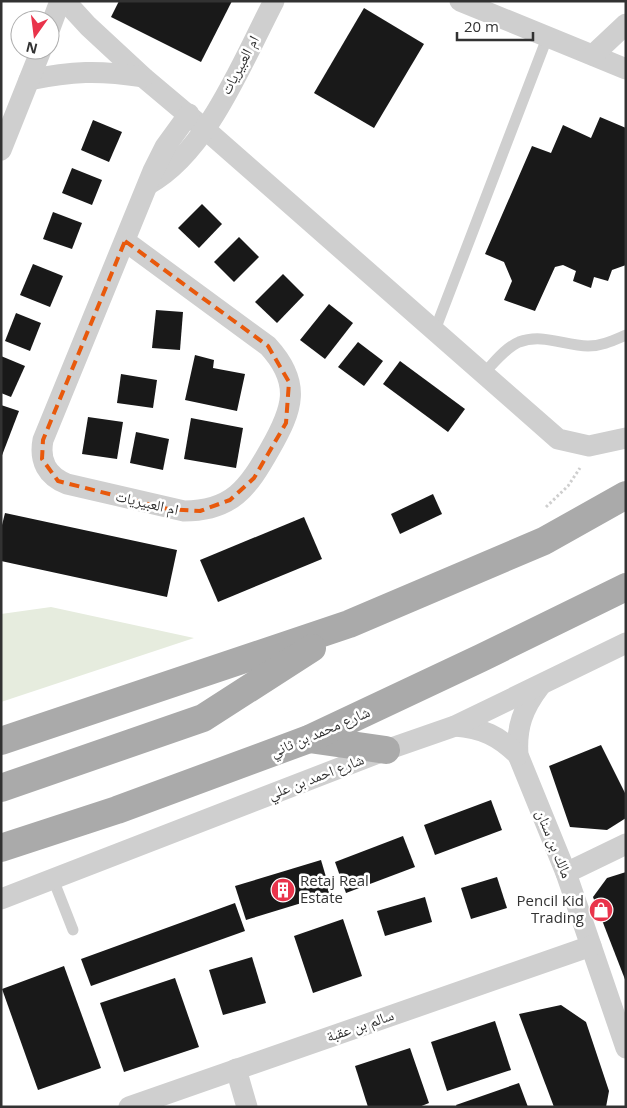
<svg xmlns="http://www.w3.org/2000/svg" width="627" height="1108" font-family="'Open Sans','Noto Naskh Arabic',sans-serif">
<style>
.green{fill:#e6ecde}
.building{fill:#191919}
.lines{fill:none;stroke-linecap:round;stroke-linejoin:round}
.path{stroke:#cfcfcf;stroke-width:3;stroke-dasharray:2.5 2.5;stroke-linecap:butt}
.lane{stroke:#cfcfcf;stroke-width:11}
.street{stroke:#cfcfcf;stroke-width:21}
.primary{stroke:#aaa;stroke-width:28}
.marked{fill:none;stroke:#e8590c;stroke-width:4;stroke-dasharray:10 6;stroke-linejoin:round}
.labels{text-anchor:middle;stroke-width:5;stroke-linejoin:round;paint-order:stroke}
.street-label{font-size:15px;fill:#323232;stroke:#fff}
.poi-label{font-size:15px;fill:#323232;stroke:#fff;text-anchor:start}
</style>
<rect width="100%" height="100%" fill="#fff"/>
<path class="green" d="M51,607l143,31 -193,64v-88z"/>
<g class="building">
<path d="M119,1h113l-31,61 -90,-45z"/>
<path d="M364,8l60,36 -50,84 -60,-35z"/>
<path d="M600,117l26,11v137l-14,5 -4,11 -14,-4 -3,11 -18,-7 3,-10 -13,-6 -8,2 -20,44 -31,-11 8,-19 -8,-19 -19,-8 47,-108 19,7 12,-28 28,13z"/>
<path d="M93,120l29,12 -13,30 -28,-12z"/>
<path d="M72,168l30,12 -10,25 -30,-12z"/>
<path d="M202,204l20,20 -23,24 -21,-20z"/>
<path d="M53,212l29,11 -10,26 -29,-10z"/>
<path d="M239,237l20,20 -25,25 -20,-20z"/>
<path d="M33,264l30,12 -13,31 -30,-12z"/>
<path d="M283,274l21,21 -27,28 -22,-21z"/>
<path d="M329,304l24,19 -28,36 -25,-19z"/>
<path d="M156,310l27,2 -3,38 -28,-2z"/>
<path d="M16,313l25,10 -11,28 -25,-10z"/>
<path d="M358,342l25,19 -19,25 -26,-19z"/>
<path d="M195,355l19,5 -1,8 32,6 -8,37 -52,-11z"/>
<path d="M1,356l24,10 -14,31 -10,-4z"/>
<path d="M400,361l65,48 -17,23 -65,-48z"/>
<path d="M121,374l36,6 -4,28 -36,-5z"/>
<path d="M1,405l18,6 -18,47z"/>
<path d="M88,417l35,5 -6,37 -35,-5z"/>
<path d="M191,418l52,10 -7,40 -52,-9z"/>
<path d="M136,432l33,7 -6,31 -33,-7z"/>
<path d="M433,494l9,20 -42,20 -9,-20z"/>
<path d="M5,513l172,37 -10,47 -166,-36v-32z"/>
<path d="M304,517l18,42 -104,43 -18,-42z"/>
<path d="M601,745l25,50v23l-19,12 -37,-3 -21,-61z"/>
<path d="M491,800l11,30 -67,25 -11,-30z"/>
<path d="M403,836l12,31 -69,26 -11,-31z"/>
<path d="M321,860l10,34 -85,26 -11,-34z"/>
<path d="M626,872v110l-33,-85 14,-19z"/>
<path d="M497,877l10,31 -36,11 -10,-31z"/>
<path d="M425,897l7,25 -47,14 -8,-25z"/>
<path d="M235,903l10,28 -154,55 -10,-27z"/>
<path d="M343,919l19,57 -49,17 -19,-57z"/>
<path d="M252,957l14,46 -43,12 -14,-45z"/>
<path d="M64,966l37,102 -63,22 -36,-101z"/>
<path d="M175,978l24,69 -75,25 -24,-69z"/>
<path d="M561,1005l25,17 23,69 -3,16h-52l-35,-93z"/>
<path d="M495,1021l16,49 -64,21 -16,-49z"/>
<path d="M410,1048l19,55 -10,4h-51l-13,-41z"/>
<path d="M519,1083l9,24h-71l-1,-2z"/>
</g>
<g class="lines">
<path class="path" d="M546,507l22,-21 12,-18"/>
<g class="lane">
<path d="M435,330l112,-292"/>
<path d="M484,373c10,-10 21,-25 35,-31 24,-9 46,4 69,4 14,0 26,-6 38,-11"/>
<path d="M53,879l20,51"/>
</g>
<g class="street">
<path d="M65,1l23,25 55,51 63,53 352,309 31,7 37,-8"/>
<path d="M460,1l166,68"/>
<path d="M50,28l10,-27"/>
<path d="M593,55l33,-31"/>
<path d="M29,80c43,-9 70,-10 114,-3"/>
<path d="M1,150l40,-100"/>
<path d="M149,184c59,-33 94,-124 125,-183"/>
<path d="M125,241l143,105c34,37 25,63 2,103 -22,39 -38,62 -86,62l-117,-27c-20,-8 -28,-23 -24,-44l110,-269 12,-24 24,-33"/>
<path d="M540,686c-17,22 -24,41 -22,69l48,118 60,175"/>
<path d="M455,726c27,2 44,10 63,29"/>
<path d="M566,873l60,-29"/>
<path d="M1,899l385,-149 69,-24 171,-83"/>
<path d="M236,1069l11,38"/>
<path d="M129,1107l462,-161"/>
</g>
<g class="primary">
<path d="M309,739l77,11"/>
<path d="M1,741l348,-117 195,-83 82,-46"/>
<path d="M1,788l202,-70 109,-70"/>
<path d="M1,848l116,-38 192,-71 172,-81 145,-71"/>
</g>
</g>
<path class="marked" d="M125,241l143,105 21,36 -3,41 -32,55 -24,22 -30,11 -32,-2 -110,-28 -16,-22 1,-19z"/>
<defs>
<g id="building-disc" transform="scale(1.25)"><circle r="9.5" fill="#e9344b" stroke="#fff"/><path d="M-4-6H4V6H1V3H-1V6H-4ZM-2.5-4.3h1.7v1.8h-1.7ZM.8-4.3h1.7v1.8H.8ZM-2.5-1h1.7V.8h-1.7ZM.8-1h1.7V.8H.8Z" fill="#fff"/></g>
<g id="shop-disc" transform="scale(1.25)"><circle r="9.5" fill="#e9344b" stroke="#fff"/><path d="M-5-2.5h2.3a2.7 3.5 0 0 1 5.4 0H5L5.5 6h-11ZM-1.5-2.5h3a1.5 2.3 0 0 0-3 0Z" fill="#fff"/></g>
</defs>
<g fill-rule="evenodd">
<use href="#building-disc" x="283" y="890"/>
<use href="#shop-disc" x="601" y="910"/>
</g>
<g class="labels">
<g class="street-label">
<text transform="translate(240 65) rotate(-62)" y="5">ام العبيريات</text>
<text transform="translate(147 503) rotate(13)" y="5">ام العبيريات</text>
<text transform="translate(320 732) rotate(-23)" y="5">شارع محمد بن ثاني</text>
<text transform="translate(316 777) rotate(-21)" y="5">شارع احمد بن علي</text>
<text transform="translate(554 844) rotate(68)" y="5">مالك بن سنان</text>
<text transform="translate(360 1026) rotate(-19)" y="5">سالم بن عقبة</text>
</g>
<g class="poi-label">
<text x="300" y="886">Retaj Real<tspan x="300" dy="17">Estate</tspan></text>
<text x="584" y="906" text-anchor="end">Pencil Kid<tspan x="584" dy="17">Trading</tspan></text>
</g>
</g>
<rect width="627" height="1108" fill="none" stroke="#323232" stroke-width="5"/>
<g transform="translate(35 35) rotate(194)"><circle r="24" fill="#ffffff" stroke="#adadad"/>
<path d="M0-4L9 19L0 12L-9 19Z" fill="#e9344b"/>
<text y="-8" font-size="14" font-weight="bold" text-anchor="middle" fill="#323232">N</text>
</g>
<path d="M457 32v8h76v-8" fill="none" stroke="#323232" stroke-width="2.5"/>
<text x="464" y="32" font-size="15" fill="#323232" stroke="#ffffff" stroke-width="4" paint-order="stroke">20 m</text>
</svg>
